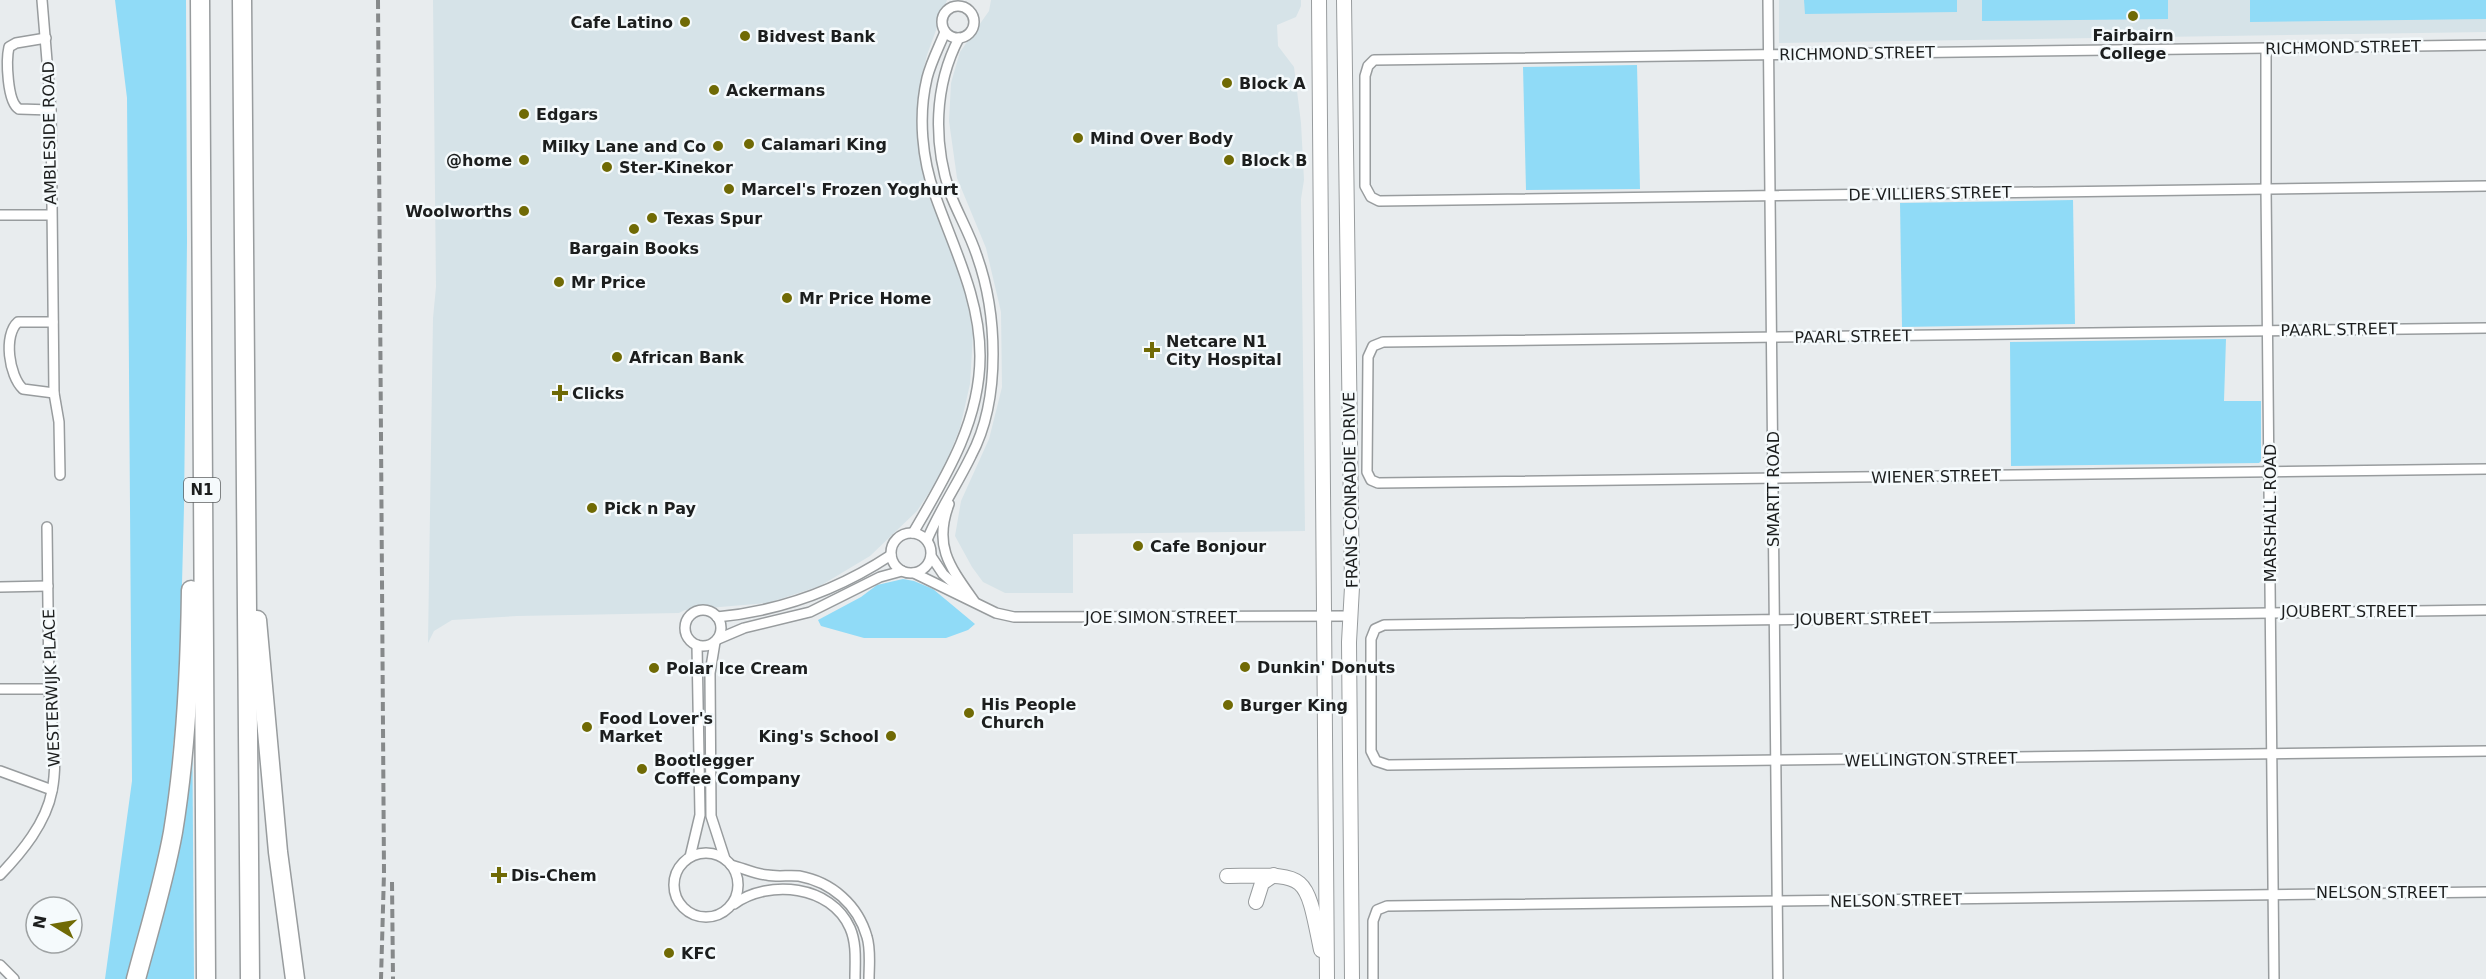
<svg xmlns="http://www.w3.org/2000/svg" width="2486" height="979" font-family="'DejaVu Sans',sans-serif">
<style>
.built{fill:#d6e3e8}
.green{fill:#90dbf7}
.lines{fill:none;stroke-linecap:round;stroke-linejoin:round}
.street-casing{stroke:#989c9e;stroke-width:12}
.secondary-casing{stroke:#989c9e;stroke-width:16}
.highway-casing{stroke:#989c9e;stroke-width:21}
.street{stroke:#fff;stroke-width:9}
.secondary{stroke:#fff;stroke-width:14}
.highway{stroke:#fff;stroke-width:18}
.rail{stroke:#86898a;stroke-width:4;stroke-dasharray:9 4.5;stroke-linecap:butt}
.poi-dot{fill:#706a05;stroke:#f5fafc;stroke-width:2}
.labels{text-anchor:middle;stroke-width:5;stroke-linejoin:round;paint-order:stroke}
.shield{fill:#f5fafc;stroke:#5d6061;stroke-width:1.5}
.shield-label{font-size:15px;font-weight:bold;fill:#1c1e1e}
.poi-label{font-size:16px;font-weight:bold;fill:#1c1e1e;stroke:#f5fafc;text-anchor:start}
.street-label{font-size:16px;fill:#1c1e1e;stroke:#f5fafc}
</style>
<rect width="100%" height="100%" fill="#e8ecee"/>
<g class="built">
<path d="M433,0h514l-20,55 -6,25 -2,30 5,65 9,30 31,80 6,31 3,18 -3,50 -10,44 -18,45 -25,38 -47,45 -50,30 -52,17 -83,7 -6,3 -162,3 -65,4 -18,11 -6,12 5,-325 3,-31z"/>
<path d="M991,0h310v6l-5,11 -19,8 1,21 16,21 7,56 3,57 -3,19 4,332 -232,3v59h-68l-22,-11 -11,-15 -17,-31 6,-35 28,-62 13,-52 -1,-75 -15,-64 -29,-70 -8,-57 2,-38 9,-31 29,-41z"/>
<path d="M1779,0h707v32l-707,11z"/>
</g>
<g class="green">
<path d="M115,0h71l1,242 -3,265 -5,192 -6,47 -4,64 -12,63 -27,106h-25l27,-198 -5,-683z"/>
<path d="M1804,0h153v12l-152,2z"/>
<path d="M1982,0h186v19l-186,2z"/>
<path d="M2250,0h236v19l-236,3z"/>
<path d="M1637,65l3,124 -114,1 -3,-123z"/>
<path d="M2073,200l2,124 -173,3 -2,-124z"/>
<path d="M2226,339l-2,62h37v60l-2,2 -248,3 -1,-124z"/>
<path d="M903,579l11,2 19,8 42,35 -7,6 -22,8h-82l-43,-12 -3,-6 43,-23 16,-12z"/>
<path d="M192,696l2,283h-51z"/>
</g>
<g class="lines">
<g class="street-casing">
<g id="street">
<path d="M42,0l9,110 3,283 5,29 1,53"/>
<path d="M1768,0l10,979"/>
<circle cx="958" cy="22" r="16"/>
<path d="M46,38l-30,5 -7,4c-3,13 -2,55 10,62l32,1"/>
<path d="M2486,45l-1112,15 -6,6 -3,10v110l6,11 8,4 1107,-15"/>
<path d="M2266,48v140l8,791"/>
<path d="M0,215h51"/>
<path d="M53,322h-35c-15,13 -9,54 5,67l31,4"/>
<path d="M2486,328l-1103,14 -10,4 -5,11 -1,115 4,8 7,3 1108,-14"/>
<path d="M949,504c-16,42 1,63 25,97"/>
<circle cx="911" cy="553" r="20"/>
<path d="M913,533c32,-55 67,-111 67,-177 0,-58 -26,-107 -45,-161 -13,-36 -17,-79 -8,-117 4,-16 12,-31 18,-46"/>
<path d="M927,540c12,-29 30,-55 44,-84 16,-30 22,-68 22,-102 0,-33 -5,-67 -16,-98 -7,-22 -19,-42 -27,-63 -17,-51 -16,-107 9,-155"/>
<path d="M931,556l12,18 21,19"/>
<path d="M914,573l82,40 18,4 336,-1"/>
<path d="M0,587l48,-1"/>
<path d="M2486,610l-1102,15 -9,4 -4,10v112l5,10 12,4 1098,-14"/>
<circle cx="703" cy="628" r="18"/>
<path d="M717,617c63,-6 121,-27 174,-62"/>
<path d="M718,639l26,-11 66,-16 70,-35 22,-6"/>
<path d="M715,642l-5,31 1,143 14,43"/>
<path d="M0,689h49"/>
<path d="M0,771l52,19"/>
<circle cx="706" cy="885" r="32"/>
<path d="M690,857l10,-42 -3,-170"/>
<path d="M731,865c12,3 24,9 36,10 10,2 22,0 32,1 33,6 59,29 68,61 4,13 2,29 2,42"/>
<path d="M0,875c22,-23 46,-52 52,-84 7,-34 -2,-71 -3,-105 -1,-53 -1,-106 -2,-159"/>
<path d="M734,904c35,-25 97,-19 116,24 7,16 5,34 5,51"/>
<path d="M0,965l14,14"/>
<path d="M1373,979v-58l4,-11 10,-4 1099,-14"/>
</g>
</g>
<g class="secondary-casing">
<g id="secondary">
<path d="M1319,0l8,979"/>
<path d="M1344,0l8,587 -3,55 3,337"/>
<path d="M1227,876c81,-1 78,-6 94,74"/>
<path d="M1256,902l6,-19 12,-8"/>
</g>
</g>
<g class="highway-casing">
<g id="highway">
<path d="M200,0l6,979"/>
<path d="M242,0l8,979"/>
<path d="M257,620l21,232 17,127"/>
<path d="M136,979c13,-49 28,-97 37,-147 13,-79 17,-162 18,-242"/>
</g>
</g>
<use href="#street" class="street"/>
<use href="#secondary" class="secondary"/>
<use href="#highway" class="highway"/>
<g class="rail">
<path d="M378,0l6,873 -3,106"/>
<path d="M392,882l1,97"/>
</g>
</g>
<g class="poi-dot">
<circle cx="2133" cy="16" r="6"/>
<circle cx="685" cy="22" r="6"/>
<circle cx="745" cy="36" r="6"/>
<circle cx="1227" cy="83" r="6"/>
<circle cx="714" cy="90" r="6"/>
<circle cx="524" cy="114" r="6"/>
<circle cx="1078" cy="138" r="6"/>
<circle cx="749" cy="144" r="6"/>
<circle cx="718" cy="146" r="6"/>
<circle cx="524" cy="160" r="6"/>
<circle cx="1229" cy="160" r="6"/>
<circle cx="607" cy="167" r="6"/>
<circle cx="729" cy="189" r="6"/>
<circle cx="524" cy="211" r="6"/>
<circle cx="652" cy="218" r="6"/>
<circle cx="634" cy="229" r="6"/>
<circle cx="559" cy="282" r="6"/>
<circle cx="787" cy="298" r="6"/>
<path d="M1149 341h6v6h6v6h-6v6h-6v-6h-6v-6h6z"/>
<circle cx="617" cy="357" r="6"/>
<path d="M557 384h6v6h6v6h-6v6h-6v-6h-6v-6h6z"/>
<circle cx="592" cy="508" r="6"/>
<circle cx="1138" cy="546" r="6"/>
<circle cx="1245" cy="667" r="6"/>
<circle cx="654" cy="668" r="6"/>
<circle cx="1228" cy="705" r="6"/>
<circle cx="969" cy="713" r="6"/>
<circle cx="587" cy="727" r="6"/>
<circle cx="891" cy="736" r="6"/>
<circle cx="642" cy="769" r="6"/>
<path d="M496 866h6v6h6v6h-6v6h-6v-6h-6v-6h6z"/>
<circle cx="669" cy="953" r="6"/>
</g>
<g class="labels">
<rect class="shield" x="184" y="478" width="36" height="24" rx="4.5"/>
<g class="shield-label">
<text x="202" y="495">N1</text>
</g>
<g class="poi-label">
<text x="673" y="28" text-anchor="end">Cafe Latino</text>
<text x="2133" y="41" text-anchor="middle">Fairbairn<tspan x="2133" dy="18">College</tspan></text>
<text x="757" y="42">Bidvest Bank</text>
<text x="1239" y="89">Block A</text>
<text x="726" y="96">Ackermans</text>
<text x="536" y="120">Edgars</text>
<text x="1090" y="144">Mind Over Body</text>
<text x="761" y="150">Calamari King</text>
<text x="706" y="152" text-anchor="end">Milky Lane and Co</text>
<text x="512" y="166" text-anchor="end">@home</text>
<text x="1241" y="166">Block B</text>
<text x="619" y="173">Ster-Kinekor</text>
<text x="741" y="195">Marcel's Frozen Yoghurt</text>
<text x="512" y="217" text-anchor="end">Woolworths</text>
<text x="664" y="224">Texas Spur</text>
<text x="634" y="254" text-anchor="middle">Bargain Books</text>
<text x="571" y="288">Mr Price</text>
<text x="799" y="304">Mr Price Home</text>
<text x="1166" y="347">Netcare N1<tspan x="1166" dy="18">City Hospital</tspan></text>
<text x="629" y="363">African Bank</text>
<text x="572" y="399">Clicks</text>
<text x="604" y="514">Pick n Pay</text>
<text x="1150" y="552">Cafe Bonjour</text>
<text x="1257" y="673">Dunkin' Donuts</text>
<text x="666" y="674">Polar Ice Cream</text>
<text x="981" y="710">His People<tspan x="981" dy="18">Church</tspan></text>
<text x="1240" y="711">Burger King</text>
<text x="599" y="724">Food Lover's<tspan x="599" dy="18">Market</tspan></text>
<text x="879" y="742" text-anchor="end">King's School</text>
<text x="654" y="766">Bootlegger<tspan x="654" dy="18">Coffee Company</tspan></text>
<text x="511" y="881">Dis-Chem</text>
<text x="681" y="959">KFC</text>
</g>
<g class="street-label">
<text transform="translate(2343 47) rotate(-1)" y="6">RICHMOND STREET</text>
<text transform="translate(1857 53) rotate(-1)" y="6">RICHMOND STREET</text>
<text transform="translate(49 133) rotate(-91)" y="6">AMBLESIDE ROAD</text>
<text transform="translate(1930 193) rotate(-1)" y="6">DE VILLIERS STREET</text>
<text transform="translate(2339 329) rotate(-1)" y="6">PAARL STREET</text>
<text transform="translate(1853 336) rotate(-1)" y="6">PAARL STREET</text>
<text transform="translate(1936 476) rotate(-1)" y="6">WIENER STREET</text>
<text transform="translate(1773 489) rotate(-90)" y="6">SMARTT ROAD</text>
<text transform="translate(1350 490) rotate(-91)" y="6">FRANS CONRADIE DRIVE</text>
<text transform="translate(2270 513) rotate(-90)" y="6">MARSHALL ROAD</text>
<text x="2349" y="617">JOUBERT STREET</text>
<text x="1161" y="623">JOE SIMON STREET</text>
<text transform="translate(1863 618) rotate(-1)" y="6">JOUBERT STREET</text>
<text transform="translate(51 688) rotate(-92)" y="6">WESTERWIJK PLACE</text>
<text transform="translate(1931 759) rotate(-1)" y="6">WELLINGTON STREET</text>
<text x="2382" y="898">NELSON STREET</text>
<text transform="translate(1896 900) rotate(-1)" y="6">NELSON STREET</text>
</g>
</g>
<g transform="translate(54 925) rotate(281)"><circle r="28" fill="#f5fafc" stroke="#9ea2a3" stroke-width="1.5"/>
<path d="M0-4.5L10 22L0 15L-10 22Z" fill="#706a05"/>
<text y="-9" font-size="16" font-weight="bold" text-anchor="middle" fill="#1c1e1e">N</text>
</g>
</svg>
